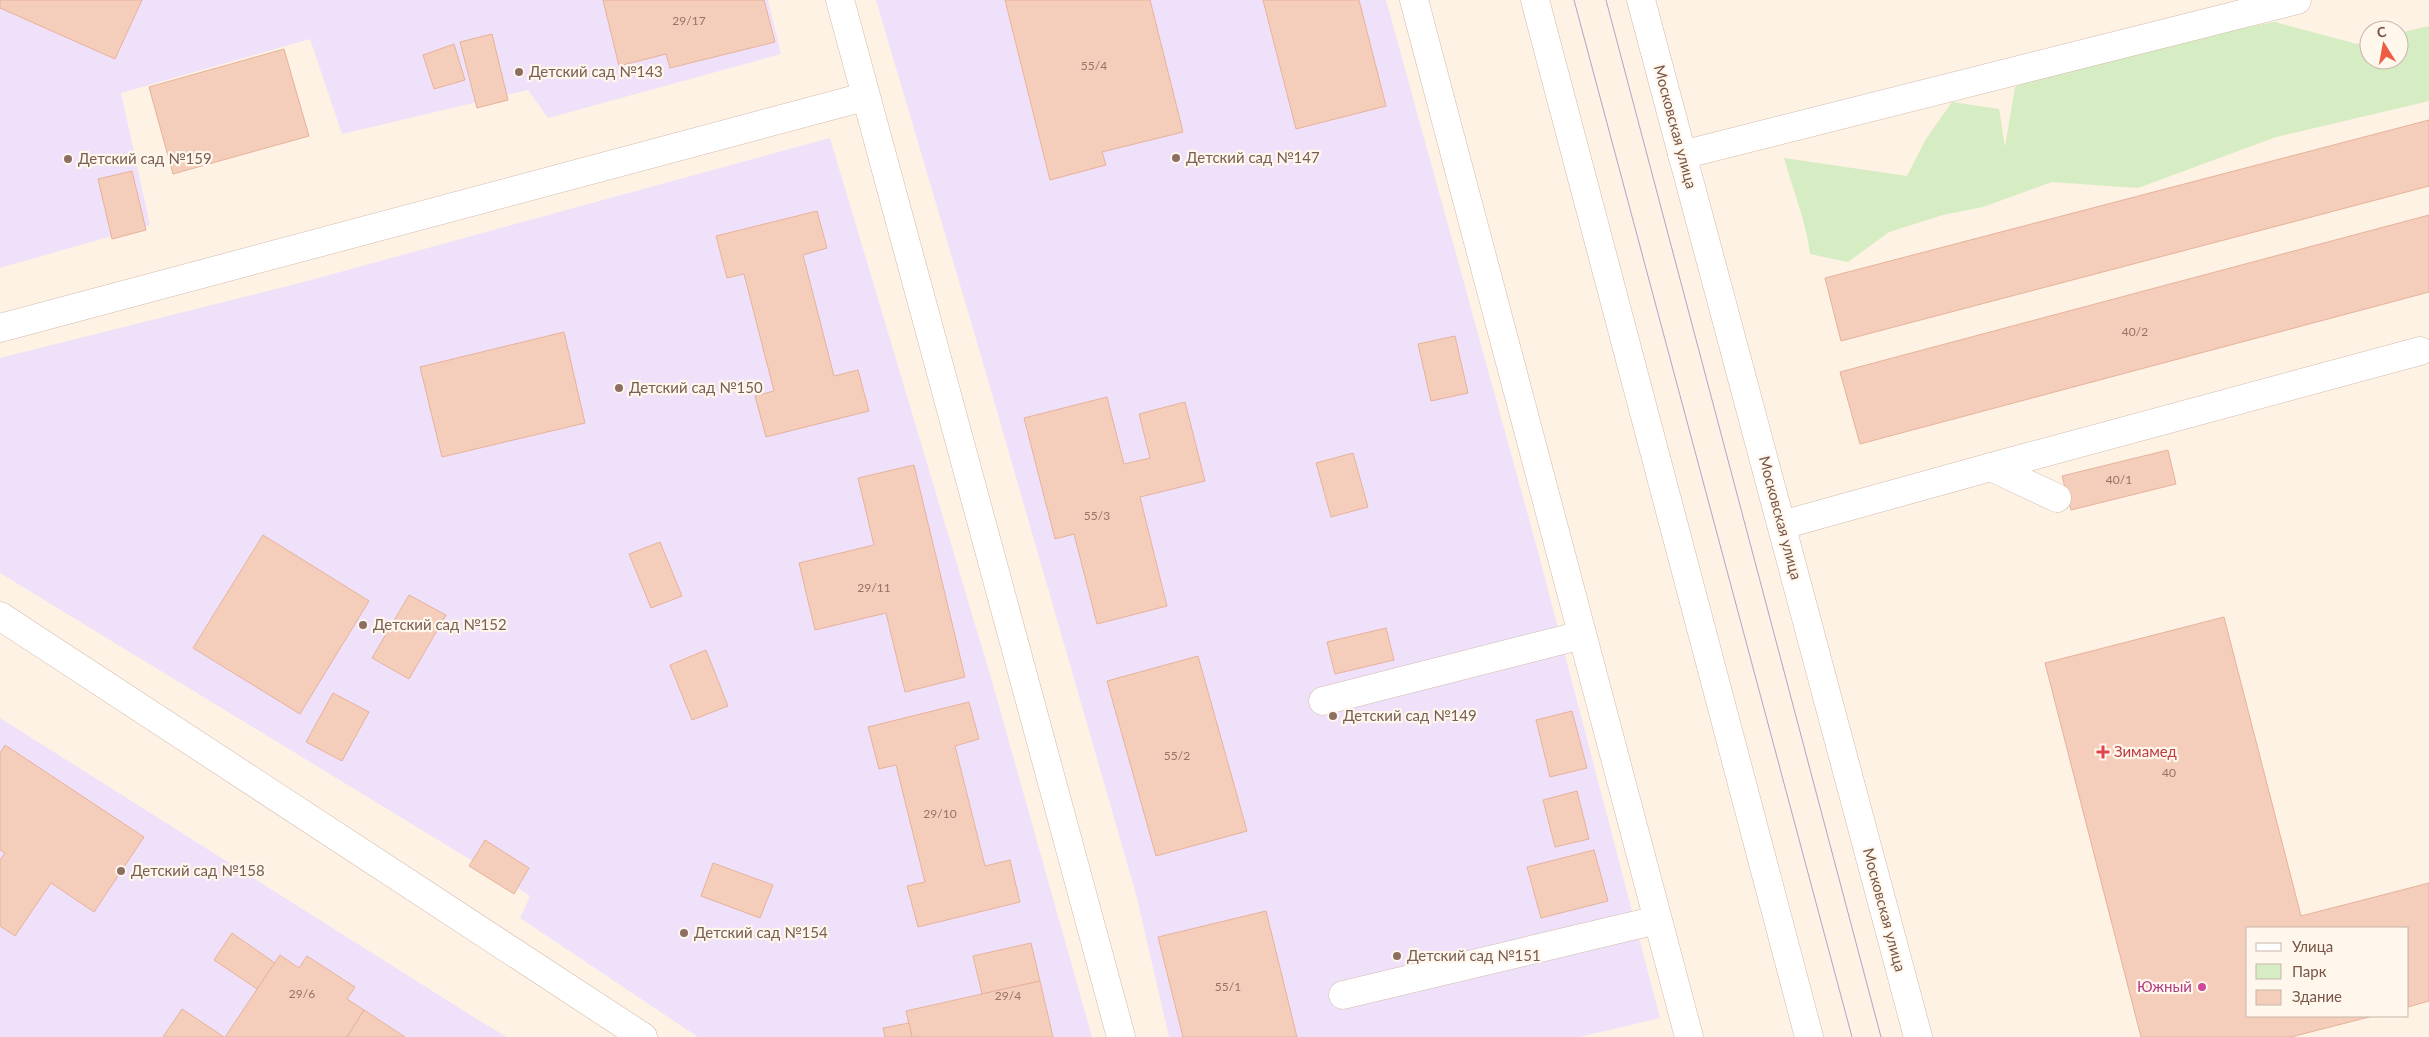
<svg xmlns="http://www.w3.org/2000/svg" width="2429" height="1037" font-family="Lato,sans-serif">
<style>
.education{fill:#efe1fa}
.green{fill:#d6ecc2}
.building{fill:#f4cdbb;stroke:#e7b29a}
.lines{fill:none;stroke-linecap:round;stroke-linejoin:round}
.minor-casing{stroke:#d1baac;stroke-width:29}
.minor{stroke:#fff;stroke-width:28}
.tram{stroke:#b4a2c8;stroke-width:1}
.education-dot{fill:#8d6e63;stroke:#fff6ec;stroke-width:2}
.health-dot{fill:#e0444e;stroke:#fff6ec;stroke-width:2}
.hotel-dot{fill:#d1479c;stroke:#fff6ec;stroke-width:2}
.labels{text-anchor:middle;stroke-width:4.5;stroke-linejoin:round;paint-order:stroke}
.number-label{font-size:12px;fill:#967465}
.education-label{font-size:15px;fill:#785e54;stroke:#fff6ec;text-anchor:start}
.street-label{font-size:15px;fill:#775648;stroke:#fff6ec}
.health-label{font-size:15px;fill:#be3a42;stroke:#fff6ec;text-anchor:start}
.hotel-label{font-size:15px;fill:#b23c85;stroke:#fff6ec;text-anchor:end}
</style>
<rect width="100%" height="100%" fill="#fdf2e4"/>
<g class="education">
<path d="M0,0h768l13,54 -233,64 -20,-28 -186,44 -32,-95 -189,54 29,132 -150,43z"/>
<path d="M876,0h510l151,548 123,470 -80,19h-411l-33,-143 -152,-528z"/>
<path d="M830,138l161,540 101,359h-394l-178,-119 10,-22 -530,-323v-215l300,-75z"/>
<path d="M0,718l483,305 24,14h-507z"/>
</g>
<path class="green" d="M2275,22l82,22 12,-3v19h30v-27l30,-7v75l-153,36 -138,51 -86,-6 -69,25 -40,8 -54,17 -41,30 -38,-8c-4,-33 -17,-64 -26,-96l123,18 19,-37 26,-37 47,7 6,38 10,-60 69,-30z"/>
<g class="building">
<path d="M0,0h142l-27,59 -115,-51z"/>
<path d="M603,0h161l11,42 -105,26 -4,-14 -47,12z"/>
<path d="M1005,0h145l33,132 -81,20 4,13 -56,15z"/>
<path d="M1263,0h96l27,106 -90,23z"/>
<path d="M492,34l16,66 -31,8 -17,-66z"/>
<path d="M454,44l11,36 -31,9 -11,-34z"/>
<path d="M284,49l25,87 -136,38 -24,-87z"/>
<path d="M2429,120v66l-588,155 -16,-63z"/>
<path d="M132,171l14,59 -34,9 -14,-60z"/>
<path d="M817,211l10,37 -24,7 31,121 24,-6 11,41 -103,26 -11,-41 19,-5 -30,-117 -17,4 -11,-42z"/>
<path d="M2429,215v77l-569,152 -20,-72z"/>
<path d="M564,332l21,91 -143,34 -22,-90z"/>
<path d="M1455,336l13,57 -37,8 -13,-57z"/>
<path d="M1107,397l17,67 26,-6 -11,-44 46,-12 20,79 -65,16 27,109 -70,18 -23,-90 -19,5 -31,-121z"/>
<path d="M2168,450l8,34 -105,26 -9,-34z"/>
<path d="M1353,453l15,54 -37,10 -15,-54z"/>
<path d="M914,465l51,212 -60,15 -19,-79 -71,17 -16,-67 75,-18 -16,-67z"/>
<path d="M263,535l106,66 -69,113 -107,-66z"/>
<path d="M660,542l22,54 -31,12 -22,-54z"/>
<path d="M409,595l37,20 -37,64 -37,-21z"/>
<path d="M2224,617l77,299 128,-33v118l-21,6v-79h-160v88h125l-82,21h-150l-96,-374z"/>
<path d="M1386,628l8,32 -59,14 -8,-32z"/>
<path d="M706,650l22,56 -36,14 -22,-55z"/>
<path d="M1198,656l49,175 -91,25 -49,-175z"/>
<path d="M333,693l36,19 -27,49 -36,-19z"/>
<path d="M969,702l10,37 -24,7 30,120 25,-6 10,42 -102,25 -11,-41 18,-4 -29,-117 -17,4 -11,-42z"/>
<path d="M1572,711l15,57 -37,9 -14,-57z"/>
<path d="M5,745l139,92 -50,75 -43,-29 -36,53 -15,-10v-66l5,-7 -5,-3v-97z"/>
<path d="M1577,791l12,48 -34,8 -12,-47z"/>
<path d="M485,840l44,28 -15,26 -45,-28z"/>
<path d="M1594,850l14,51 -67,17 -14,-51z"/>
<path d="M713,863l60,22 -13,33 -59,-22z"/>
<path d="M1266,911l31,126h-114l-25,-100z"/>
<path d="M232,933l43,30 -18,26 -43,-29z"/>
<path d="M1031,943l9,38 -58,13 -9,-38z"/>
<path d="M280,955l19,13 8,-12 48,31 -8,12 17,11 -17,27h-122z"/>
<path d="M1040,981l13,56h-141l-6,-26z"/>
<path d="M182,1009l42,28h-61z"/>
<path d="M364,1010l41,27h-58z"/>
<path d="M909,1023l3,14h-27l-2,-9z"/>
</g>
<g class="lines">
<g class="minor-casing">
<g id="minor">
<path d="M840,0l281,1037"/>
<path d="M1414,0l275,1037"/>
<path d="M1535,0l274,1037"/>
<path d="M1641,0l277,1037"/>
<path d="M1682,155l615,-155"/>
<path d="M0,328l864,-231"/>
<path d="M1991,467l429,-116"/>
<path d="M1782,525l209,-58 66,31"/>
<path d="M0,616l643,421"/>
<path d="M1323,701l259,-66"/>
<path d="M1343,995l314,-75"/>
</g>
</g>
<use href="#minor" class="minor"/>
<g class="tram">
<path d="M1574,0l278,1037"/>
<path d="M1606,0l275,1037"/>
</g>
</g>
<g class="education-dot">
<circle cx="519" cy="72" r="5"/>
<circle cx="1176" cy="158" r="5"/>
<circle cx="68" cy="159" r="5"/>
<circle cx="619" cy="388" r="5"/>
<circle cx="363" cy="625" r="5"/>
<circle cx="1333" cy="716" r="5"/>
<circle cx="121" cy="871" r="5"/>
<circle cx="684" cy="933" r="5"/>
<circle cx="1397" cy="956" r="5"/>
</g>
<path class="health-dot" d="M2100.5 744.5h5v5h5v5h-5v5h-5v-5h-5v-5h5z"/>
<circle class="hotel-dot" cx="2202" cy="987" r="5"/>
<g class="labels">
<g class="number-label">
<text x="689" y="25">29/17</text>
<text x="1094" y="70">55/4</text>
<text x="2135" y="336">40/2</text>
<text x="2119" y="484">40/1</text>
<text x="1097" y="520">55/3</text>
<text x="874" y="592">29/11</text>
<text x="1177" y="760">55/2</text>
<text x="2169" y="777">40</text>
<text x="940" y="818">29/10</text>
<text x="1228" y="991">55/1</text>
<text x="302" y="998">29/6</text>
<text x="1008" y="1000">29/4</text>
</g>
<g class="education-label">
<text x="529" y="77">Детский сад №143</text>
<text x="1186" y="163">Детский сад №147</text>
<text x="78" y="164">Детский сад №159</text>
<text x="629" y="393">Детский сад №150</text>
<text x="373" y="630">Детский сад №152</text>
<text x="1343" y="721">Детский сад №149</text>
<text x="131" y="876">Детский сад №158</text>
<text x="694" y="938">Детский сад №154</text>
<text x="1407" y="961">Детский сад №151</text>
</g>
<g class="street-label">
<text transform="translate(1675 127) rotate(75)" y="5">Московская улица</text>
<text transform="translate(1780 518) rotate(75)" y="5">Московская улица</text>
<text transform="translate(1884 910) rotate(75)" y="5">Московская улица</text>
</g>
<g class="health-label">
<text x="2114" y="757">Зимамед</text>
</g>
<g class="hotel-label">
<text x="2192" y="992">Южный</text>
</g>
</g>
<rect x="2246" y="927" width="162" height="90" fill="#fff6ec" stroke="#c9b6aa"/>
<rect x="2256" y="943" width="25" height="8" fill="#ffffff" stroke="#c9b6aa"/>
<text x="2292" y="952" font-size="15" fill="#775648">Улица</text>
<rect x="2256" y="964" width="25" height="15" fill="#d6ecc2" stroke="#c9b6aa"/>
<text x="2292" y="977" font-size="15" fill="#775648">Парк</text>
<rect x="2256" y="990" width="25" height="15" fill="#f4cdbb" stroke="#c9b6aa"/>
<text x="2292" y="1002" font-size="15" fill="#775648">Здание</text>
<g transform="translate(2384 45) rotate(349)"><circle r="24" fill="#fff6ec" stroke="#c9b6aa"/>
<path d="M0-4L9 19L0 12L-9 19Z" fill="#ed5d44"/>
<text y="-8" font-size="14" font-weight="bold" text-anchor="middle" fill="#775648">С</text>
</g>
</svg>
